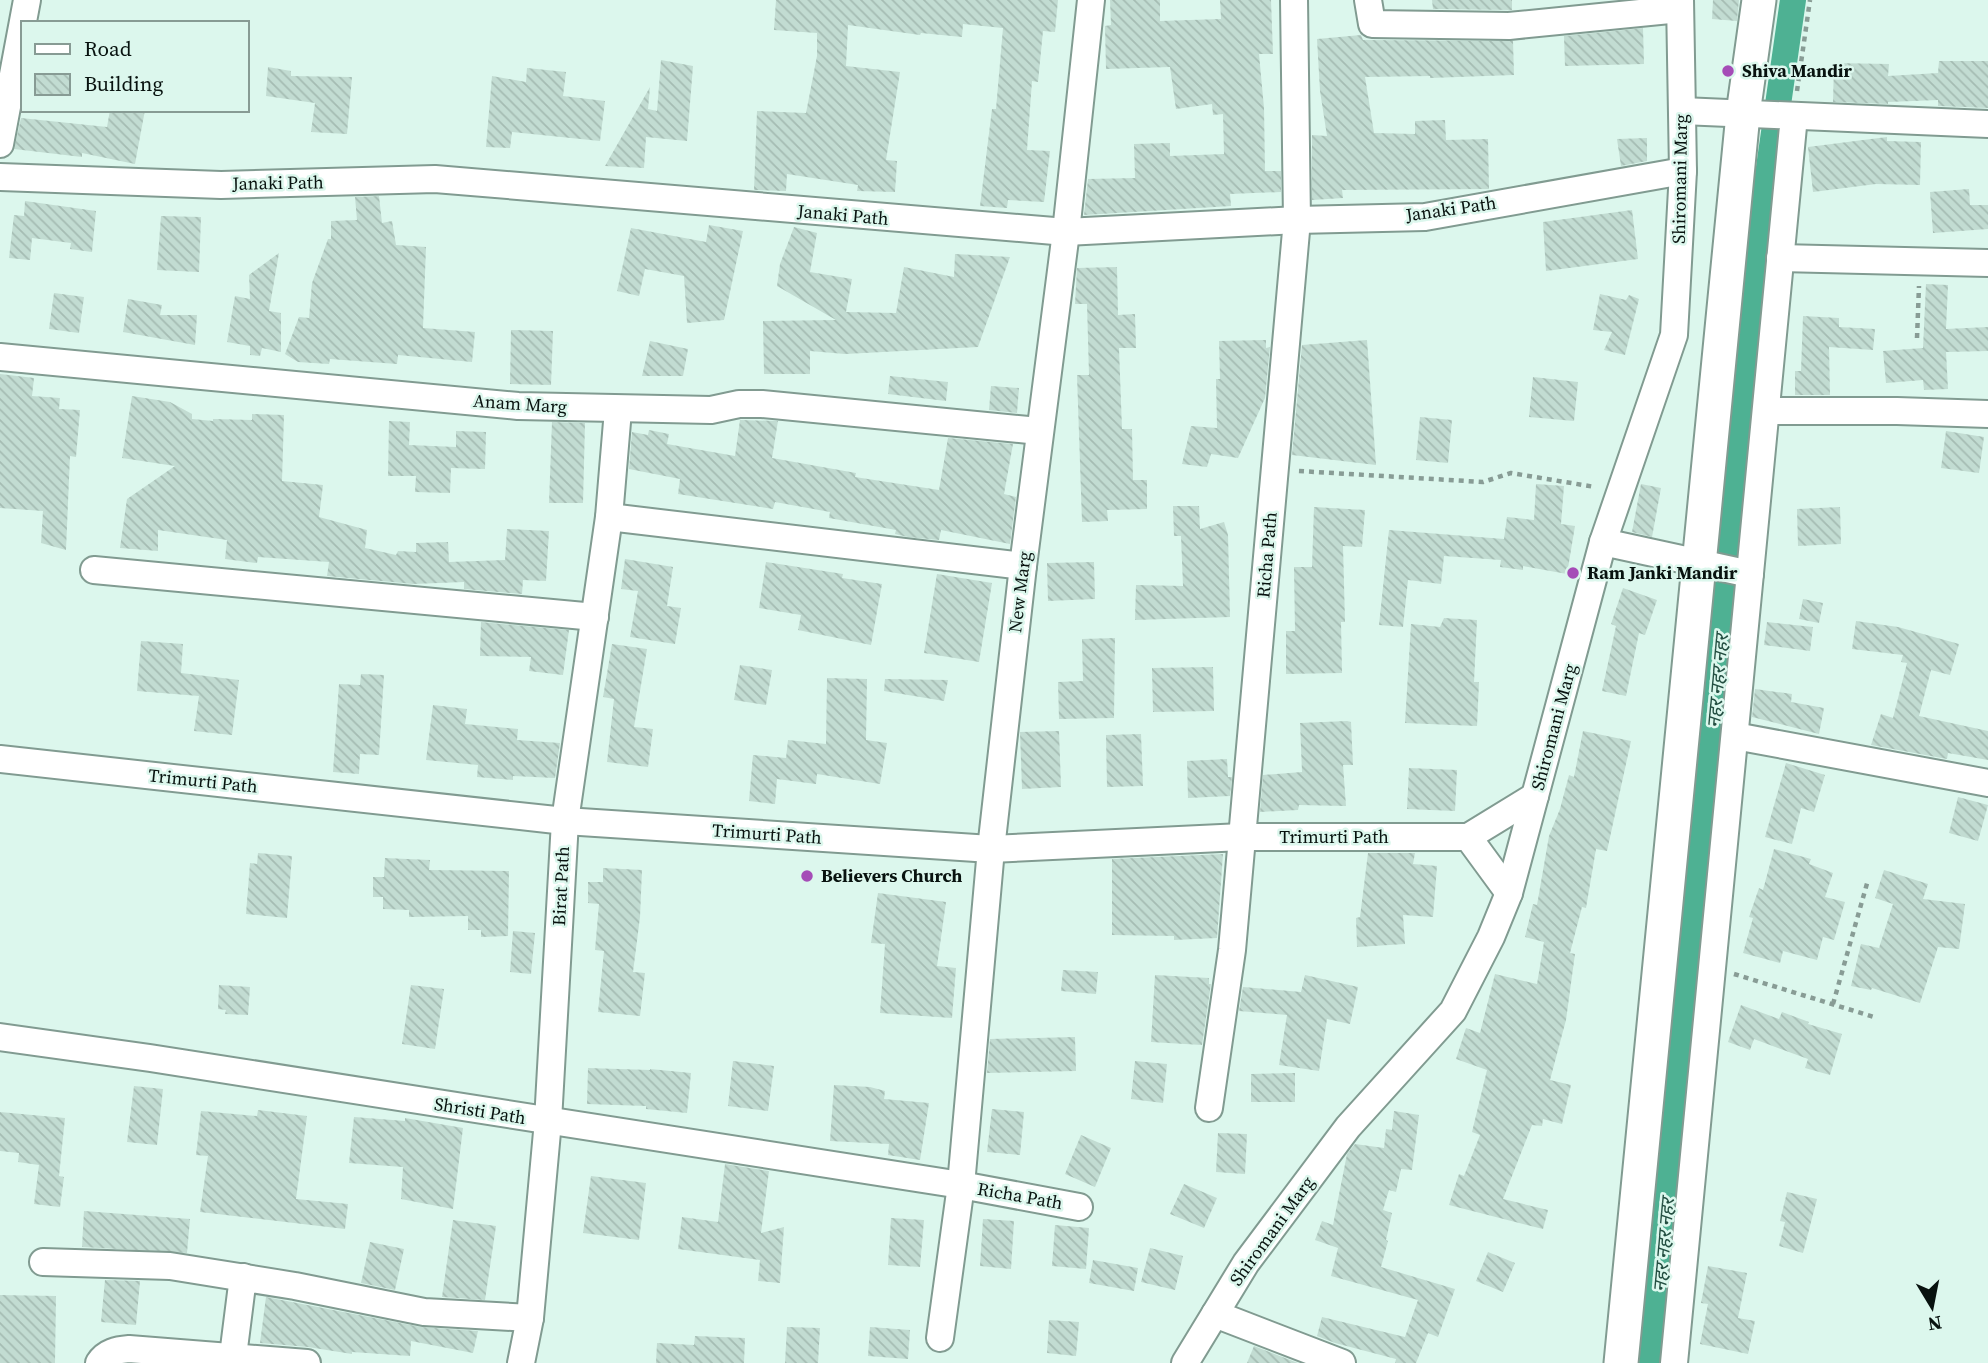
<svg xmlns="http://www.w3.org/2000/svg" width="1988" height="1363" font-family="'Source Serif 4','Noto Sans Devanagari',serif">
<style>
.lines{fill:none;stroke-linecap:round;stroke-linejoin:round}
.canal{stroke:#4eb193;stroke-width:26}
.building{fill:url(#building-back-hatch)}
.minor-casing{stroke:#819b91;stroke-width:30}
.major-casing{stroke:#819b91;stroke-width:37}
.path{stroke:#889c95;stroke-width:4.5;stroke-dasharray:5 5;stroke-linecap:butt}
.minor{stroke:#fff;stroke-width:26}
.major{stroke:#fff;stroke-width:33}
.poi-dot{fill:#a54cb7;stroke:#dcf7ed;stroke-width:2.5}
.labels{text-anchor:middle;stroke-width:5;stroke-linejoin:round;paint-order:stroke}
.poi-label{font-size:18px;font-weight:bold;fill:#08120f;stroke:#dcf7ed;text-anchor:start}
.street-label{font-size:18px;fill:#08120f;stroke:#dcf7ed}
.water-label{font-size:19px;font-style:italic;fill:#234e41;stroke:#dcf7ed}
</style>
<defs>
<pattern id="building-back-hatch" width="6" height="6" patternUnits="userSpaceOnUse" patternTransform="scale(1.75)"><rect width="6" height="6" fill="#c2dcd2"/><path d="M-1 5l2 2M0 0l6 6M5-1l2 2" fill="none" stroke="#a5bcb3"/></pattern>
</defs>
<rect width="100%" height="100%" fill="#dcf7ed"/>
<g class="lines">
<path class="canal" d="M1652,1363l26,-297 79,-815 36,-251"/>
</g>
<g class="building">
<path d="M776,0h282l-3,32 -12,-1 -5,51 -6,-1 -5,69 23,1 -6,51 -36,-2 -1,8 -27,-2 12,-97h4l7,-81 -40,-4 -1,13 -41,-4 -1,2 -72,-10 -2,41 54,6 -14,88 11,1 -2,31 -38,-1 1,-6 -71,-11 -1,17 -32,-1 3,-79 49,2 11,-57v-23l-43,-3z"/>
<path d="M1110,0h50v21l61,-2 -1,-19h51l2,54h-14l5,54 1,63h16v21l-51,2 1,12 -147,9 4,-36 47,-1 -1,-34 36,-1v13l54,-2 -1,-40 -10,1 -1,-11 -36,5 -6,-42 -64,2 -1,-43 6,-1z"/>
<path d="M1432,0h80v10l-79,-1z"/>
<path d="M1713,0h26l-2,21 -25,-2z"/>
<path d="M1643,28l1,36 -79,2 -1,-30z"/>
<path d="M1361,35l2,5 150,1 1,34 -84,3v-2l-65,1 9,56 41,1v-13l30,-1 1,20 42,-1 1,50 -147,1 1,8 -31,2v-65l15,1 -7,-45 -3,-52z"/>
<path d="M661,60l32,6 -6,75 -41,-4 -2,31 -39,-2 45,-79 -2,22 9,2z"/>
<path d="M1939,61h49v47l-50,-2v-6l-50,2v2l-55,-2 1,-39 55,1 -1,12 50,-3z"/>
<path d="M268,67l23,4v5l61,1 -5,57 -36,-2 4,-29 -49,-7z"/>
<path d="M527,68l39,4 -3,24 42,5 -5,40 -88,-9 -2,16 -24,-1 6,-71 34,6z"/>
<path d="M110,110h35l-10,54 -53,-11v4l-68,-8 7,-31 86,9z"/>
<path d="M1887,137v4l34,1 -1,43 -44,-1 -63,8 -5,-45z"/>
<path d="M1647,138v23l-26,5 -4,-27z"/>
<path d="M1969,189l1,16h18v24l-55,4 -3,-41z"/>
<path d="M379,196l3,27 10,-2 4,24 30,2 -3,81 52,4 -3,30 -74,-7 -1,9 -67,-5 -1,5 -31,-2 -13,-8 14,-37 10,1 3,-35 16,-44h3v-18l26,-1 -2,-23z"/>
<path d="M25,201l71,10 -4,41 -22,-3 1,-6 -39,-5 -2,22 -21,-2 5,-43 10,1z"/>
<path d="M1632,210l6,49 -92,12 -3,-49z"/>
<path d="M161,216l40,1 -2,55 -42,-2z"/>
<path d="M709,225l34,6 -19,89 -37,3 -3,-47 -39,-7 -6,27 -22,-5 14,-63 75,14z"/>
<path d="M794,227l23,6 -7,39 42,7 -6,33 50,1 8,-46 50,10 1,-23 55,3 -32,90 -133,7 -35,-3v23h-46l-1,-53 73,-1 -59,-34 3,-22z"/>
<path d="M279,253l-10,58 12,2v39l-19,-4 -2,8 -10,-1v-9l-23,-4 8,-46 15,3 -1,-24z"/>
<path d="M1117,267l1,48 17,-1 1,34h-17l3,81h10l1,51h14v29l-40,1 1,11 -26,1 -5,-147h12l-2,-71h-12l2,-36z"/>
<path d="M1926,284l22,1 -2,44 42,-2v24l-42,1 2,37 -24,1 -1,-10 -37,3 -3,-32 40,-3z"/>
<path d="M54,293l30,4 -5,36 -30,-4z"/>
<path d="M1600,294l26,6 3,-5 10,4 -14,56 -21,-5 8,-18 -19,-2z"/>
<path d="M128,299l34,6 -2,10h37l-2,30 -72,-13z"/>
<path d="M1803,316l36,2v9l36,2 -2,21 -44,-3 1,48h-35v-24h6z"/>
<path d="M511,330l42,1 -2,54 -41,-1z"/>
<path d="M1266,340v8l4,-1 -5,51 -27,60 -27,-4 -4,13 -25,-3 9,-38 26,2 -1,-49h4l-1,-38z"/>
<path d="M1367,340l9,125 -84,-10 10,-110z"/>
<path d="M650,341l38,8 -5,27h-41z"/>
<path d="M0,374l34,4 -2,18 28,2 -1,11 21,1 -4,47 -6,-1 -4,94 -25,-7 2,-32 -43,-3z"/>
<path d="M890,376l58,6 -2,19 -58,-7z"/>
<path d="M1533,377l45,5 -4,39 -45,-4z"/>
<path d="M991,386l28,2 -2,25 -28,-3z"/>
<path d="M132,396l38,6 22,12v5l21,2v-2l39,1v-6l32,1 -2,66 41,4 -4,32 48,13 -2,18 31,7 2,-4 18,1v-9l32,-1 1,20 56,-2 2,-31 42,2 -3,50 -23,-1 -1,14 -58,-5v-7l-51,2 -86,-8 2,-14 -71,-5 -1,6 -32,-4 2,-19 -69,-10v21l-38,-3 7,-49 48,-33 -53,-8z"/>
<path d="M1420,417l32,3 -4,43 -32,-3z"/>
<path d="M740,420l38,1 -6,37 84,15 -1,4 84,13 9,-52 65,6 -9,50 12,3 -6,47 -69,-14 -2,10 -31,-3 -13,-3 1,-4 -67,-12 1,-6 -55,-10 -2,7 -95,-15 2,-15 -51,-10 3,-37 16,3 1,-5 20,4 -2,10 68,12z"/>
<path d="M389,421l21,1 -1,23 47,2v-16l30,1 -1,37 -34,-1 -1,25 -35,-1 1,-16h-28z"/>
<path d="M552,422l33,1 -2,80h-34z"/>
<path d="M1946,431l38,6 -5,36 -38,-5z"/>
<path d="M1536,484l28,2 -3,38 14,2 -8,48 -44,-8v4l-23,-3 1,-7 -57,-4 -3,28 -33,-4 -5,47 -24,-2 10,-95 115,9 3,-22 27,3z"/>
<path d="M1641,484l20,4 -9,49 -20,-5z"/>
<path d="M1173,506h26l1,23 24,-7 4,13 2,82 -95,3 1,-35 47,1 -2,-50h-7z"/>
<path d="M1314,507l51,3 -3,37 -19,-1 2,76h-4l1,51 -56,1v-43h9l-1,-64h18z"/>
<path d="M1840,507l1,37 -43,2 -1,-37z"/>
<path d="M625,559l48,8 -6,39 14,2 -6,36 -45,-7 8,-46 -17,-2z"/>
<path d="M766,562l77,12 -1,4 40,6 -11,61 -73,-15 3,-15 -42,-7z"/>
<path d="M1094,562l1,37 -47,2 -1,-38z"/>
<path d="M937,574l55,9 -13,79 -55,-9z"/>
<path d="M1623,588l34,12 -12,35 -6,-2 -13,63 -24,-5 14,-65 -5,-2z"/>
<path d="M1803,599l20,4 -4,20 -20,-4z"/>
<path d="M1444,618l33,2 -3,62h5l-2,44 -72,-3 6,-99 29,3z"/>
<path d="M1856,621l42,6 61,17 -9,31 -19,-5 -12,46 69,15v29l-40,-7 -1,6 -76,-14 10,-31 12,4 14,-55 -6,-1 2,-7 -51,-6z"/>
<path d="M481,622l88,8 -6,45 -34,-4 2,-14 -51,-1z"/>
<path d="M1767,622l46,5 -3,24 -46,-6z"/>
<path d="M1115,638l-1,80 -55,1 -1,-37 25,-1 -1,-42z"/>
<path d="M141,641l42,3 -2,29 58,7 -7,55 -38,-4 5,-35 -62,-5z"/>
<path d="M612,644l35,5 -13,78 19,2 -5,38 -41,-5 7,-63 -11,-2z"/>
<path d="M740,665l32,5 -6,35 -32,-5z"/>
<path d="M1213,667l1,44 -61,1 -1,-44z"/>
<path d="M361,674l23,1 -5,80 -19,-1 -1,20 -26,-2 6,-88 21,1z"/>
<path d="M827,678l40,1 -1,61 21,3 -7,41 -63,-10 -1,10 -39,-5 -2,25 -26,-3 4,-46 33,3 2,-18 38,4z"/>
<path d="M885,679l63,1 -4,21 -60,-10z"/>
<path d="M1755,689l37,5 -1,8 33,6 -5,26 -67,-17z"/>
<path d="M433,705l34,4 -2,15 53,5 -1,11 43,3 -5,35 -42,-2v4l-36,-3 1,-12 -52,-5z"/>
<path d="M1347,721l4,1 2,43h-10l3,41 -47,-1 -1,5 -38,2 3,-37 39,-3 -2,-49z"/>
<path d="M1059,731l2,56 -39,2 -2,-57z"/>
<path d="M1583,731l48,10 -24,110 -11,-2 -10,59 -4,-1 -12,46 5,1 -9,66 -16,60 21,5 -9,39 -19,-5 -1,7 -10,-1 -29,74 45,11 -5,19 -94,-24 10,-31 5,2 16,-41 -8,-3 15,-62 -31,-11 10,-31 14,5 15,-59 42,10 7,-42 -19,-5 8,-33 4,1 12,-69 11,-27 9,-34 5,2z"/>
<path d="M1141,734l2,52 -36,1 -1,-52z"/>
<path d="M1227,759l1,18h4l-2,19 -42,2 -1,-37z"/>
<path d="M1786,763l39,12 -11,37 -13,-4 -9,36 -27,-7z"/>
<path d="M1409,768l48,2 -2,41 -48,-2z"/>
<path d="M1958,797l30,8 -10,36 -29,-8z"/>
<path d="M1774,849l37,10 -2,5 24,9 -8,24 20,5 -11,38 -11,-3 -6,23 -34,-9 -3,12 -37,-10 10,-35 -4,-1 10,-29 4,2z"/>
<path d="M258,853l34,3 -5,62 -41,-4 4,-51 7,1z"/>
<path d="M1368,853h47l-2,11 24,2 -4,51 -30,-2 2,29 -48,3 -1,-29 4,-1z"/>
<path d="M1223,854l-6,84 -43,2v-4l-62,-1v-76z"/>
<path d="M385,858l45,2 -1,10 80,1 -1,65 -27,1v-7h-13v-14l-59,1v-7l-26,-1v-12h-10v-20h11z"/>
<path d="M603,868l39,2 -2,47 -7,55 12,1 -5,43 -42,-4 6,-61 -9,-1 4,-46 -11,-1v-21h15z"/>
<path d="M1884,870l44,14 -5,15 42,5 -6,45 -21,-2 -18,56 -48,-15 -1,2 -20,-4 10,-42 18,4 14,-44 -18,-6z"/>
<path d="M878,893l68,9 -9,64 19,2 -4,50 -72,-5 5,-69 -14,-1z"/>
<path d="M513,931l22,2 -4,41 -21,-2z"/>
<path d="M1063,970l35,2 -2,22 -35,-3z"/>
<path d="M1155,975l54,3v6h2l-9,61 -51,-3z"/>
<path d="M1305,975l53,12 -8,37 -23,-5 -8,52 -40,-6 8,-50 -48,-4 4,-24 58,5z"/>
<path d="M219,985l31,2 -2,28 -23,-1 1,-4 -8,-1z"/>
<path d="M411,985l33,4 -9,60 -33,-5z"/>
<path d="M1741,1005l38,14 3,-7 27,10 -1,2 34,10 -12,41 -25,-7 3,-9 -54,-20 -4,11 -22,-8z"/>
<path d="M1075,1037l1,34 -89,2 3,-34z"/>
<path d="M733,1061l41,5 -6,45 -40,-5z"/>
<path d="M1135,1061l32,3 -4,39 -32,-4z"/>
<path d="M588,1068l62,2v-1l41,4 -4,40 -41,-4v-3l-59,-2z"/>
<path d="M1295,1073v29h-44v-28z"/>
<path d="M834,1085l36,2 15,4 -1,8 45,4 -9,57 -32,-5 1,-11 -59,-3z"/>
<path d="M134,1086l29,3 -6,56 -30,-3z"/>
<path d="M992,1109l32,3 -4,43 -33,-3z"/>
<path d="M258,1110l49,6 -11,83 52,5 -3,25 -145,-17 8,-56 -12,-1 5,-44 56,5z"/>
<path d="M1394,1111l25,4 -7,55 -11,-1 -5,23 -7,-2 -6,20 9,3 -6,27 2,1 -7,26 74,22 -17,48 -10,-4 -12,30h-21l1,-4 -61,-16 -18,-7 5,-19 83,20 13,-37 -87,-24 7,-28 -23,-8 7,-19 11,4 14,-71 8,-10 29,4 2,-19 6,1z"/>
<path d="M0,1112l65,6 -6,58 5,1 -4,30 -26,-3 5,-39 -21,-3 1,-9 -19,-2z"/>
<path d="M354,1117l51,4v-3l58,10 -10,81 -52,-10 2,-32 -54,-4z"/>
<path d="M1218,1133l29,1 -2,40 -29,-2z"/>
<path d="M1081,1135l30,13 -16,39 -30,-13z"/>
<path d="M725,1164l44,7 -8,62 23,-6 -4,56 -22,-2 2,-21 -82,-11 4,-32 36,5z"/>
<path d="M591,1176l55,7 -7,57 -56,-7z"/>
<path d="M1184,1184l33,14 -13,30 -34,-14z"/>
<path d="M1787,1192l30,7 -14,54 -24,-7 6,-24 -5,-1z"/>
<path d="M84,1211l106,8 -3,34 -105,-6z"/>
<path d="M891,1218l33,2 -4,47 -32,-2z"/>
<path d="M983,1219l31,2 -3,48 -31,-3z"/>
<path d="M453,1220l43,6 -11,74 -43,-3z"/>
<path d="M1055,1225l34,3 -3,41 -34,-3z"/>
<path d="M370,1242l34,7 -9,41 -34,-7z"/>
<path d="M1150,1248l33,8 -8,34 -34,-8z"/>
<path d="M1488,1252l27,11 -12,29 -27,-11z"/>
<path d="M1093,1260l45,8 -4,23 -45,-8z"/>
<path d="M1708,1266l39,7 -9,45 17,3 -7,33 -48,-10 8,-40 -7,-1z"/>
<path d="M105,1280l35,1 -4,44 -35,-3z"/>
<path d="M0,1295l56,1 -1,67h-55z"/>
<path d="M266,1297l155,30 57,4 -5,22 -62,-12 -1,15 -58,-4v2l-44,-7 -48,-4z"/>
<path d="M1049,1320l30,2 -3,34 -29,-3z"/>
<path d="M787,1327l33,1 -2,35h-33z"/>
<path d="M870,1327l40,3 -2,29 -40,-3z"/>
<path d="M695,1336l50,2 -1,25h-88l1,-20 37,2z"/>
<path d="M1254,1346l44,17h-51z"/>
</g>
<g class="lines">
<g class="minor-casing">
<g id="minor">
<path d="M1368,0l4,24 137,2 171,-17"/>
<path d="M1682,111l306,13"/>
<path d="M0,144l27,-144"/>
<path d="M0,177l221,8 214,-6 631,53 231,-12 128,-3 258,-46"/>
<path d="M1780,258l208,5"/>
<path d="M0,357l518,49 193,4 28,-6h23l277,27"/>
<path d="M1766,411h131l91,3"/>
<path d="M609,517l414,49"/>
<path d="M1603,542l147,32"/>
<path d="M94,570l501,47"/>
<path d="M1735,736l253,47"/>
<path d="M0,759l565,62 426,28 251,-12h226l41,56"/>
<path d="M1468,837l67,-41"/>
<path d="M0,1037l150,21 811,127 118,22"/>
<path d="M1209,1108l23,-158 65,-730 -3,-220"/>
<path d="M43,1262l127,4 125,20 129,26 106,6"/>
<path d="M1215,1314l127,49"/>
<path d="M940,1338l21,-153 30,-336 32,-283 43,-334 25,-232"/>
<path d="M233,1356l10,-79"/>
<path d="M99,1363c7,-11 18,-13 30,-14l178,14"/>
<path d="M521,1363l9,-45 18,-197 17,-300 44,-304 9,-107"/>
<path d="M1185,1363l61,-100 102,-136 105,-116 38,-74 18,-44 94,-351 71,-207 9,-164 -3,-171"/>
<path d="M1674,1363l120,-1247"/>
</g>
</g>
<g class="major-casing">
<path id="major" d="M1621,1363l122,-1249 16,-114"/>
</g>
<g class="path">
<path d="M1797,91l13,-91"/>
<path d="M1917,338l2,-52"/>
<path d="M1299,471l184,11 28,-9 84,14"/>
<path d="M1734,974l140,43"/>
<path d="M1833,1004l35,-124"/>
</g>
<use href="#minor" class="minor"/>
<use href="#major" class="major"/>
</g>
<g class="poi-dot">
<circle cx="1728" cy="71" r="7"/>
<circle cx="1573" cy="573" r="7"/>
<circle cx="807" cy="876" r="7"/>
</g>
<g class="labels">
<g class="poi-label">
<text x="1742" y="77">Shiva Mandir</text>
<text x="1587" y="579">Ram Janki Mandir</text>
<text x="821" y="882">Believers Church</text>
</g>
<g class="street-label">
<text transform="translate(1680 179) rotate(-89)" y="6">Shiromani Marg</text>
<text transform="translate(278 183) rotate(-1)" y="6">Janaki Path</text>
<text transform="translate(1451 209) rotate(-8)" y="6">Janaki Path</text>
<text transform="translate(843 215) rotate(5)" y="6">Janaki Path</text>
<text transform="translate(520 404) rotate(4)" y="6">Anam Marg</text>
<text transform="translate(1267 555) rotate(-85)" y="6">Richa Path</text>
<text transform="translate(1020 592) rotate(-83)" y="6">New Marg</text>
<text transform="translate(1554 727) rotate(-75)" y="6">Shiromani Marg</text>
<text transform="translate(203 781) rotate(6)" y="6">Trimurti Path</text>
<text transform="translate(767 834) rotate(4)" y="6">Trimurti Path</text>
<text x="1334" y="843">Trimurti Path</text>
<text transform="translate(561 886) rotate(-87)" y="6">Birat Path</text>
<text transform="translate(480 1111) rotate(9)" y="6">Shristi Path</text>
<text transform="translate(1020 1196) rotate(10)" y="6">Richa Path</text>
<text transform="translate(1272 1231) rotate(-54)" y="6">Shiromani Marg</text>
</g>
<g class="water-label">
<text transform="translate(1717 681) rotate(-85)" y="7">नहर नहर नहर</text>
<text transform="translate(1663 1245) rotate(-85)" y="7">नहर नहर नहर</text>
</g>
</g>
<rect x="21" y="21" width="228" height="91" fill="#dcf7ed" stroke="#879b94" stroke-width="2"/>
<rect x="35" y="44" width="35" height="10" fill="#ffffff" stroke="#879b94" stroke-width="2"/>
<text x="84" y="56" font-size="21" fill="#08120f">Road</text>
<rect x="35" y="74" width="35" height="21" fill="url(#building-back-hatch)" stroke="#879b94" stroke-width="2"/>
<text x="84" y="91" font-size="21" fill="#08120f">Building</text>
<g transform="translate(1932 1307) rotate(170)" stroke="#dcf7ed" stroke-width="5" paint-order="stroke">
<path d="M0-5L12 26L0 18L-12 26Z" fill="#08120f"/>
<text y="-10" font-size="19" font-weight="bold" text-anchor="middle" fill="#08120f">N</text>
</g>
</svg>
